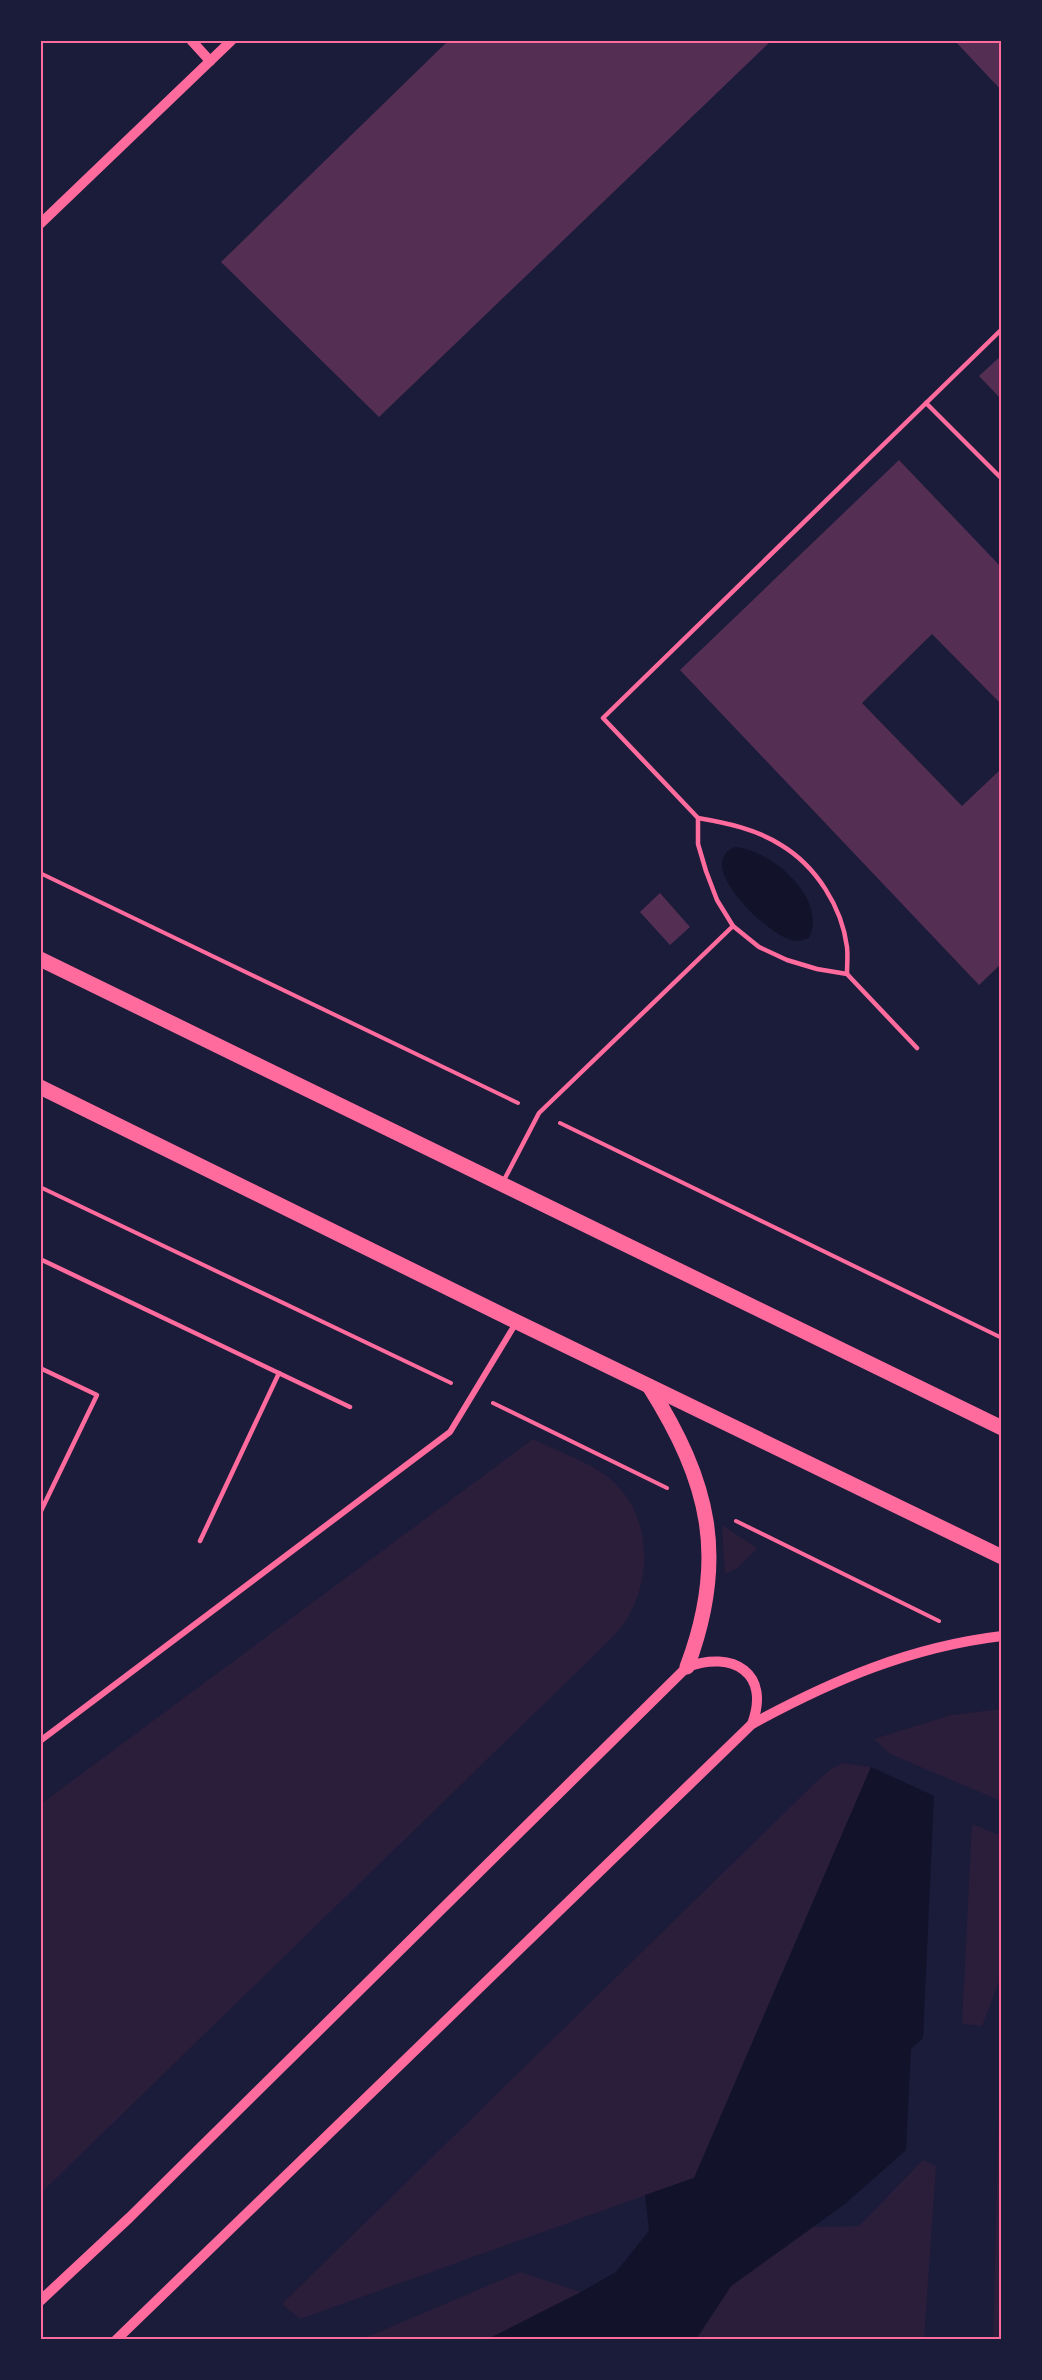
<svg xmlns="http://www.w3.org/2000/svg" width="1042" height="2380" font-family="'Exo 2',sans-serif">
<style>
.green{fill:#2a1e3b}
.water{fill:#12122b}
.building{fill:#542f53}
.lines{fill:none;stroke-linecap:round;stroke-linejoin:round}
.path{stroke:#ff6b9d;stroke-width:4}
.service{stroke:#ff6b9d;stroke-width:4.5}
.minor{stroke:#ff6b9d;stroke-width:6}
.tertiary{stroke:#ff6b9d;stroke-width:10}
.primary{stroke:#ff6b9d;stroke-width:15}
.neatline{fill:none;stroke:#ff6b9d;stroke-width:2}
</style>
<rect width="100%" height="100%" fill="#1b1b3a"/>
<g class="green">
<path d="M533,1439c22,11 51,21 71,35 46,32 51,99 23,145 -3,6 -9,12 -14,18l-572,556v-389z"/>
<path d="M722,1525l35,23 -19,20 -13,6z"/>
<path d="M1001,1709v92l-111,-47 -16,-15 77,-24z"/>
<path d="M843,1763l28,4 -177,411 -394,141 -18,-15 537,-525 12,-10z"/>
<path d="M972,1824l30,12 -1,140 -19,50 -20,-2z"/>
<path d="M1001,2092l1,247 -9,1 6,-233z"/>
<path d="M923,2160l13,6 -12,173 -228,1 35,-54 82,-59 46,-1z"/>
<path d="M520,2272l61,20 -93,47 -128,1z"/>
</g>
<g class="water">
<path d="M735,847c37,3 93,52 74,91 -6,2 -12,4 -18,2 -26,-8 -98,-76 -56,-93z"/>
<path d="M871,1767l63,29 -11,242 -12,11 -5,101 -61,54 -114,82 -35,53h-208l93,-47 35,-20 33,-41 -4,-36 49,-17z"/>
</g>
<g class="building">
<path d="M449,40h323l-393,377 -158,-155z"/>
<path d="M954,40h48v51z"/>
<path d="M1002,355v45l-23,-24z"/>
<path d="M899,460l103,108v137l-70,-71 -70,69 100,103 40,-38v195l-23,22 -299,-315z"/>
<path d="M660,893l30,34 -20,18 -30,-33z"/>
</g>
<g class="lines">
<g class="path">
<path d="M40,873l478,230"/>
<path d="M560,1123l442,215"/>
<path d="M40,1187l411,196"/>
<path d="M493,1403l174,85"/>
<path d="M736,1521l203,100"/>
</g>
<g class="service">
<path d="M926,403l76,76"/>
<path d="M698,818c29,5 58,11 83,27 35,21 61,62 66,102 1,8 0,18 0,27"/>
<path d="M917,1048l-70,-74 -30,-5 -30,-9 -28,-13 -26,-21 -16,-26 -11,-29 -8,-27v-26l-95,-100 399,-389"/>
<path d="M504,1180l35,-67 194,-187"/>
<path d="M40,1259l310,148"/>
<path d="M40,1368l57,27 -57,118"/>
<path d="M200,1541l79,-168"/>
</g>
<path class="minor" d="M40,1741l410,-309 66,-109"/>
<g class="tertiary">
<path d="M191,40l19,21"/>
<path d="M40,224l192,-184"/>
<path d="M40,2301l89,-83 558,-551c46,-17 84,6 65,57"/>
<path d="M116,2340l636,-616c81,-44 158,-77 250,-88"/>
</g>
<g class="primary">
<path d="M40,959l962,469"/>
<path d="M40,1087l477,235 485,235"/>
<path d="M649,1386c61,97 79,172 38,281"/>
</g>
</g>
<rect width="1042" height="2380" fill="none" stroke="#1b1b3a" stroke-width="84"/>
<rect x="42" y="42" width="958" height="2296" class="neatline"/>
</svg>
